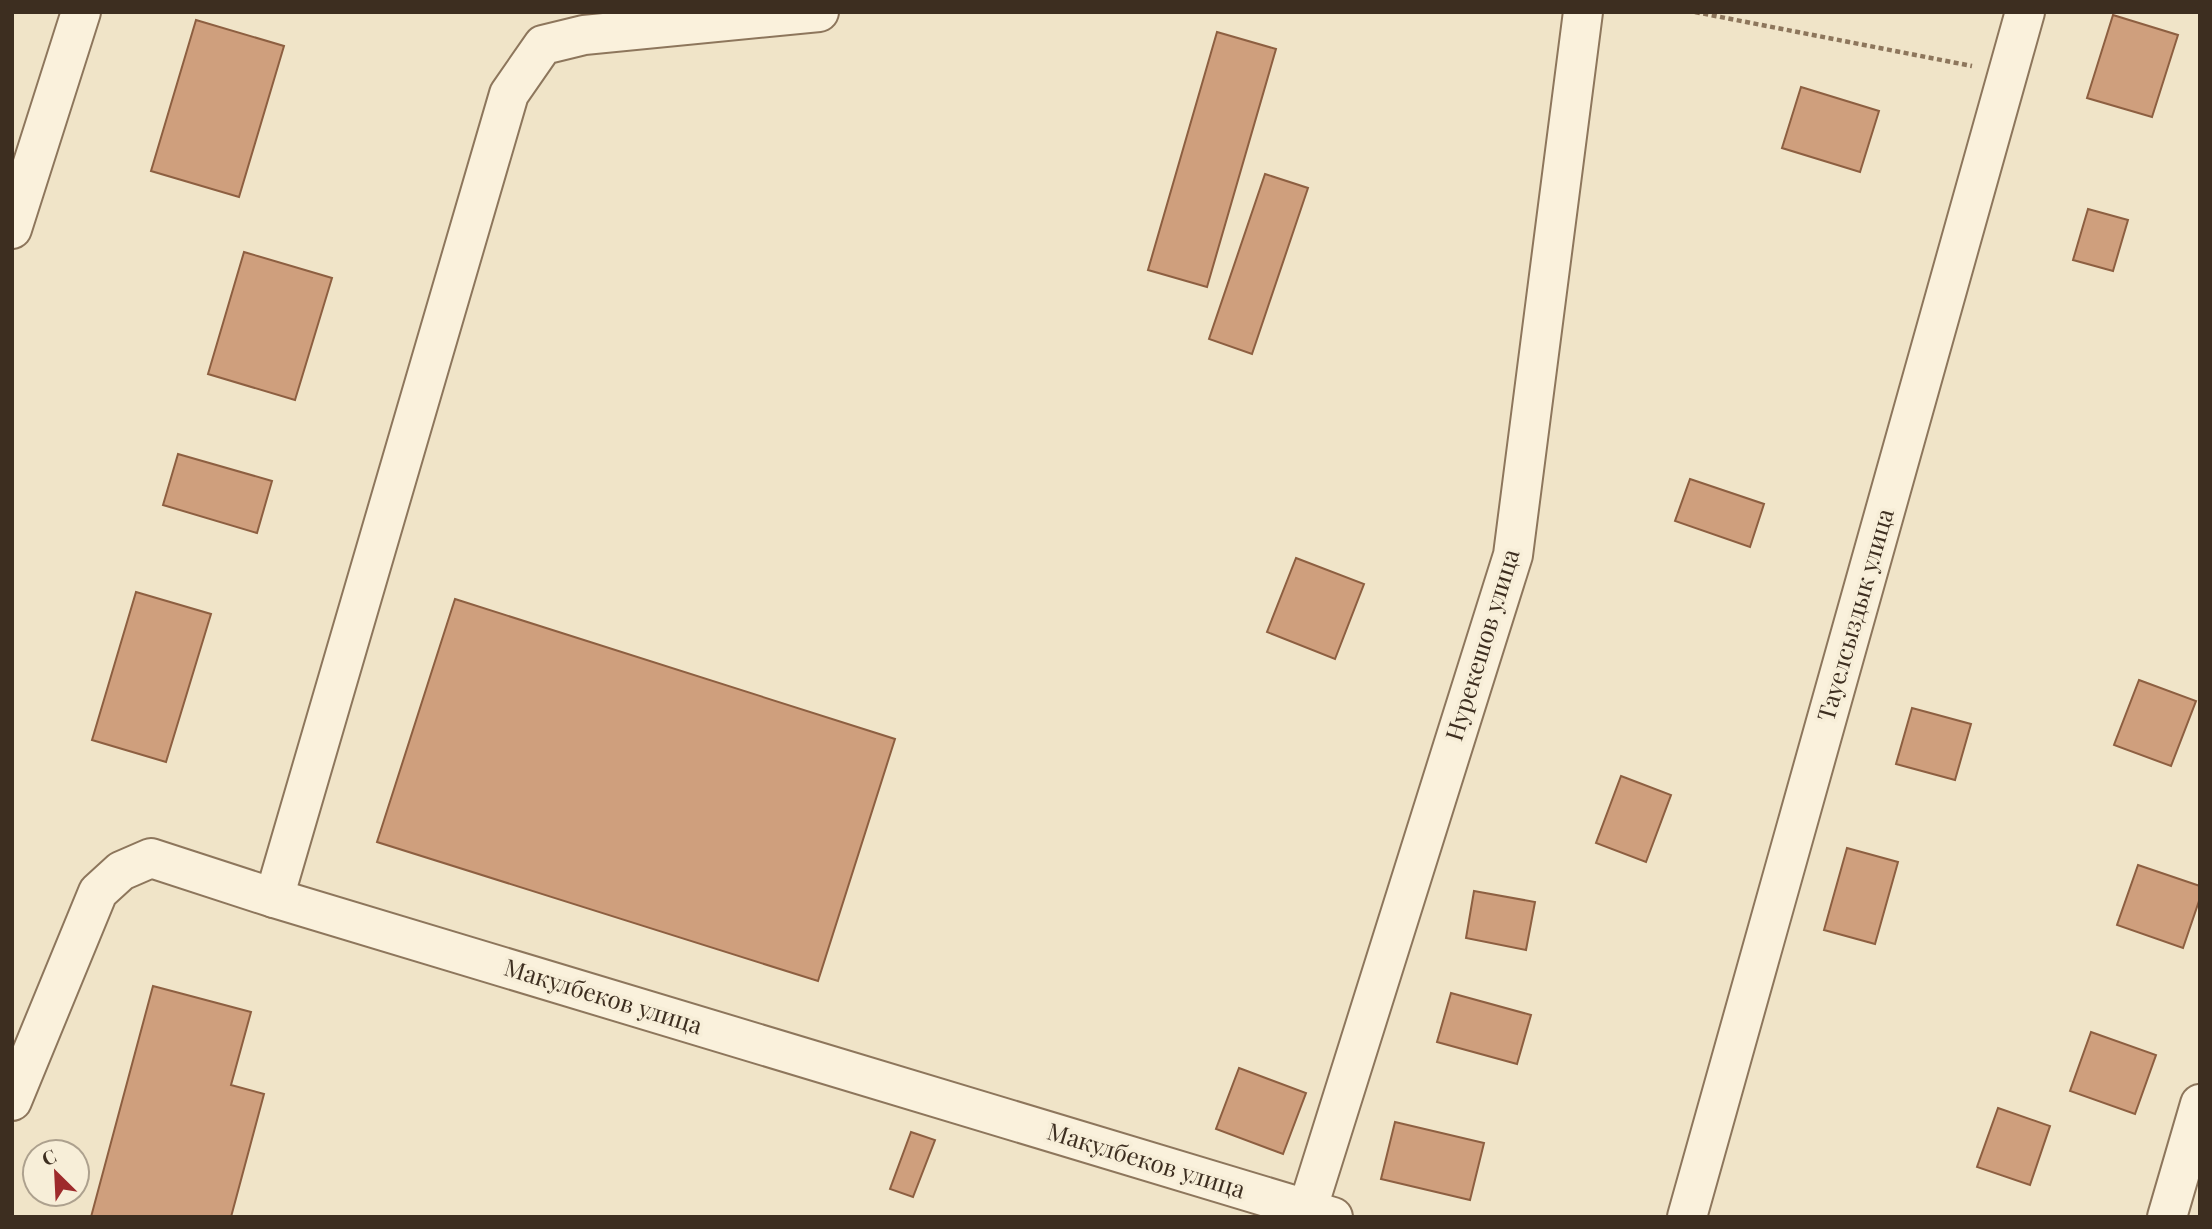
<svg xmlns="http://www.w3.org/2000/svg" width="2212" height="1229" font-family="'Playfair Display',serif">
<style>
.building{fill:#cf9f7d;stroke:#8d5f41;stroke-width:2}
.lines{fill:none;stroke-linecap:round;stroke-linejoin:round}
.minor-casing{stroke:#8d765c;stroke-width:42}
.path{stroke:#8d765c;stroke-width:4.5;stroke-dasharray:5 3.5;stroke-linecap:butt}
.minor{stroke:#faf1dc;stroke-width:38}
.labels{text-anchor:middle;stroke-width:7;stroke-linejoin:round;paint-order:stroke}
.street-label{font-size:24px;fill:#3d2e20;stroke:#f7eed8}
</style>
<rect width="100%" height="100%" fill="#f0e4c8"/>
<g class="building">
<path d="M2113,15l65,20 -26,82 -65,-19z"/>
<path d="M196,20l88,26 -45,151 -88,-26z"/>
<path d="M1217,32l59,17 -69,238 -59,-17z"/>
<path d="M1801,87l78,24 -19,61 -78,-24z"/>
<path d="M1265,174l43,14 -56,166 -43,-15z"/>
<path d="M2088,209l40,11 -15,51 -40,-11z"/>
<path d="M244,252l88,26 -37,122 -87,-26z"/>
<path d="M178,454l94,27 -15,52 -94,-28z"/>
<path d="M1690,479l74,25 -14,43 -75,-26z"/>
<path d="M1296,558l68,26 -29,75 -68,-27z"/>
<path d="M136,592l75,22 -45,148 -74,-22z"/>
<path d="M455,599l440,140 -77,242 -441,-139z"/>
<path d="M2139,680l57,21 -25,65 -57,-21z"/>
<path d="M1912,708l59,16 -16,56 -59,-16z"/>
<path d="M1621,776l50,19 -25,67 -50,-19z"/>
<path d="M1847,848l51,14 -23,82 -51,-14z"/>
<path d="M2138,865l62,21v12l-17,50 -66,-23z"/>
<path d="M1474,891l61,11 -9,48 -60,-12z"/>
<path d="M153,986l98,26 -20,73 33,9 -33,123h-140z"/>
<path d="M1451,993l80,22 -14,49 -80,-22z"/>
<path d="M2091,1032l65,23 -21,59 -65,-23z"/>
<path d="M1239,1068l67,25 -23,61 -67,-25z"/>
<path d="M1998,1108l52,18 -20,59 -53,-18z"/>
<path d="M1395,1122l89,21 -14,57 -89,-21z"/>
<path d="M911,1132l24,8 -22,57 -23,-8z"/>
</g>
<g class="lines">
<g class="minor-casing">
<g id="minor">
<path d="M12,229l69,-217"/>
<path d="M274,898l235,-804 34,-49 41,-10 235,-23"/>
<path d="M12,1101l86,-209 23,-21 30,-13 123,40 1059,319"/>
<path d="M1305,1217l208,-662 70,-543"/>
<path d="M1687,1217l338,-1205"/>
<path d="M2167,1217l33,-113"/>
</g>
</g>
<path class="path" d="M1695,12l277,54"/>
<use href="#minor" class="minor"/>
</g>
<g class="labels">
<g class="street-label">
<text transform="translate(1856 615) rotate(-74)" y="8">Тауелсыздык улица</text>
<text transform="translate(1483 645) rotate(-73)" y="8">Нурекешов улица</text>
<text transform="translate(603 997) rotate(17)" y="8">Макулбеков улица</text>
<text transform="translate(1146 1161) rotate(17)" y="8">Макулбеков улица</text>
</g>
</g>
<rect width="2212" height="1229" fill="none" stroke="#3d2e20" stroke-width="28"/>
<g transform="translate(56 1173) rotate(336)"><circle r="33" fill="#f7eed8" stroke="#ada18e" stroke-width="2"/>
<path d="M0-5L12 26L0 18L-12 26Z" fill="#9e2a2b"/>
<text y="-10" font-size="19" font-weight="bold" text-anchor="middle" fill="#3d2e20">С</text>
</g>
</svg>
